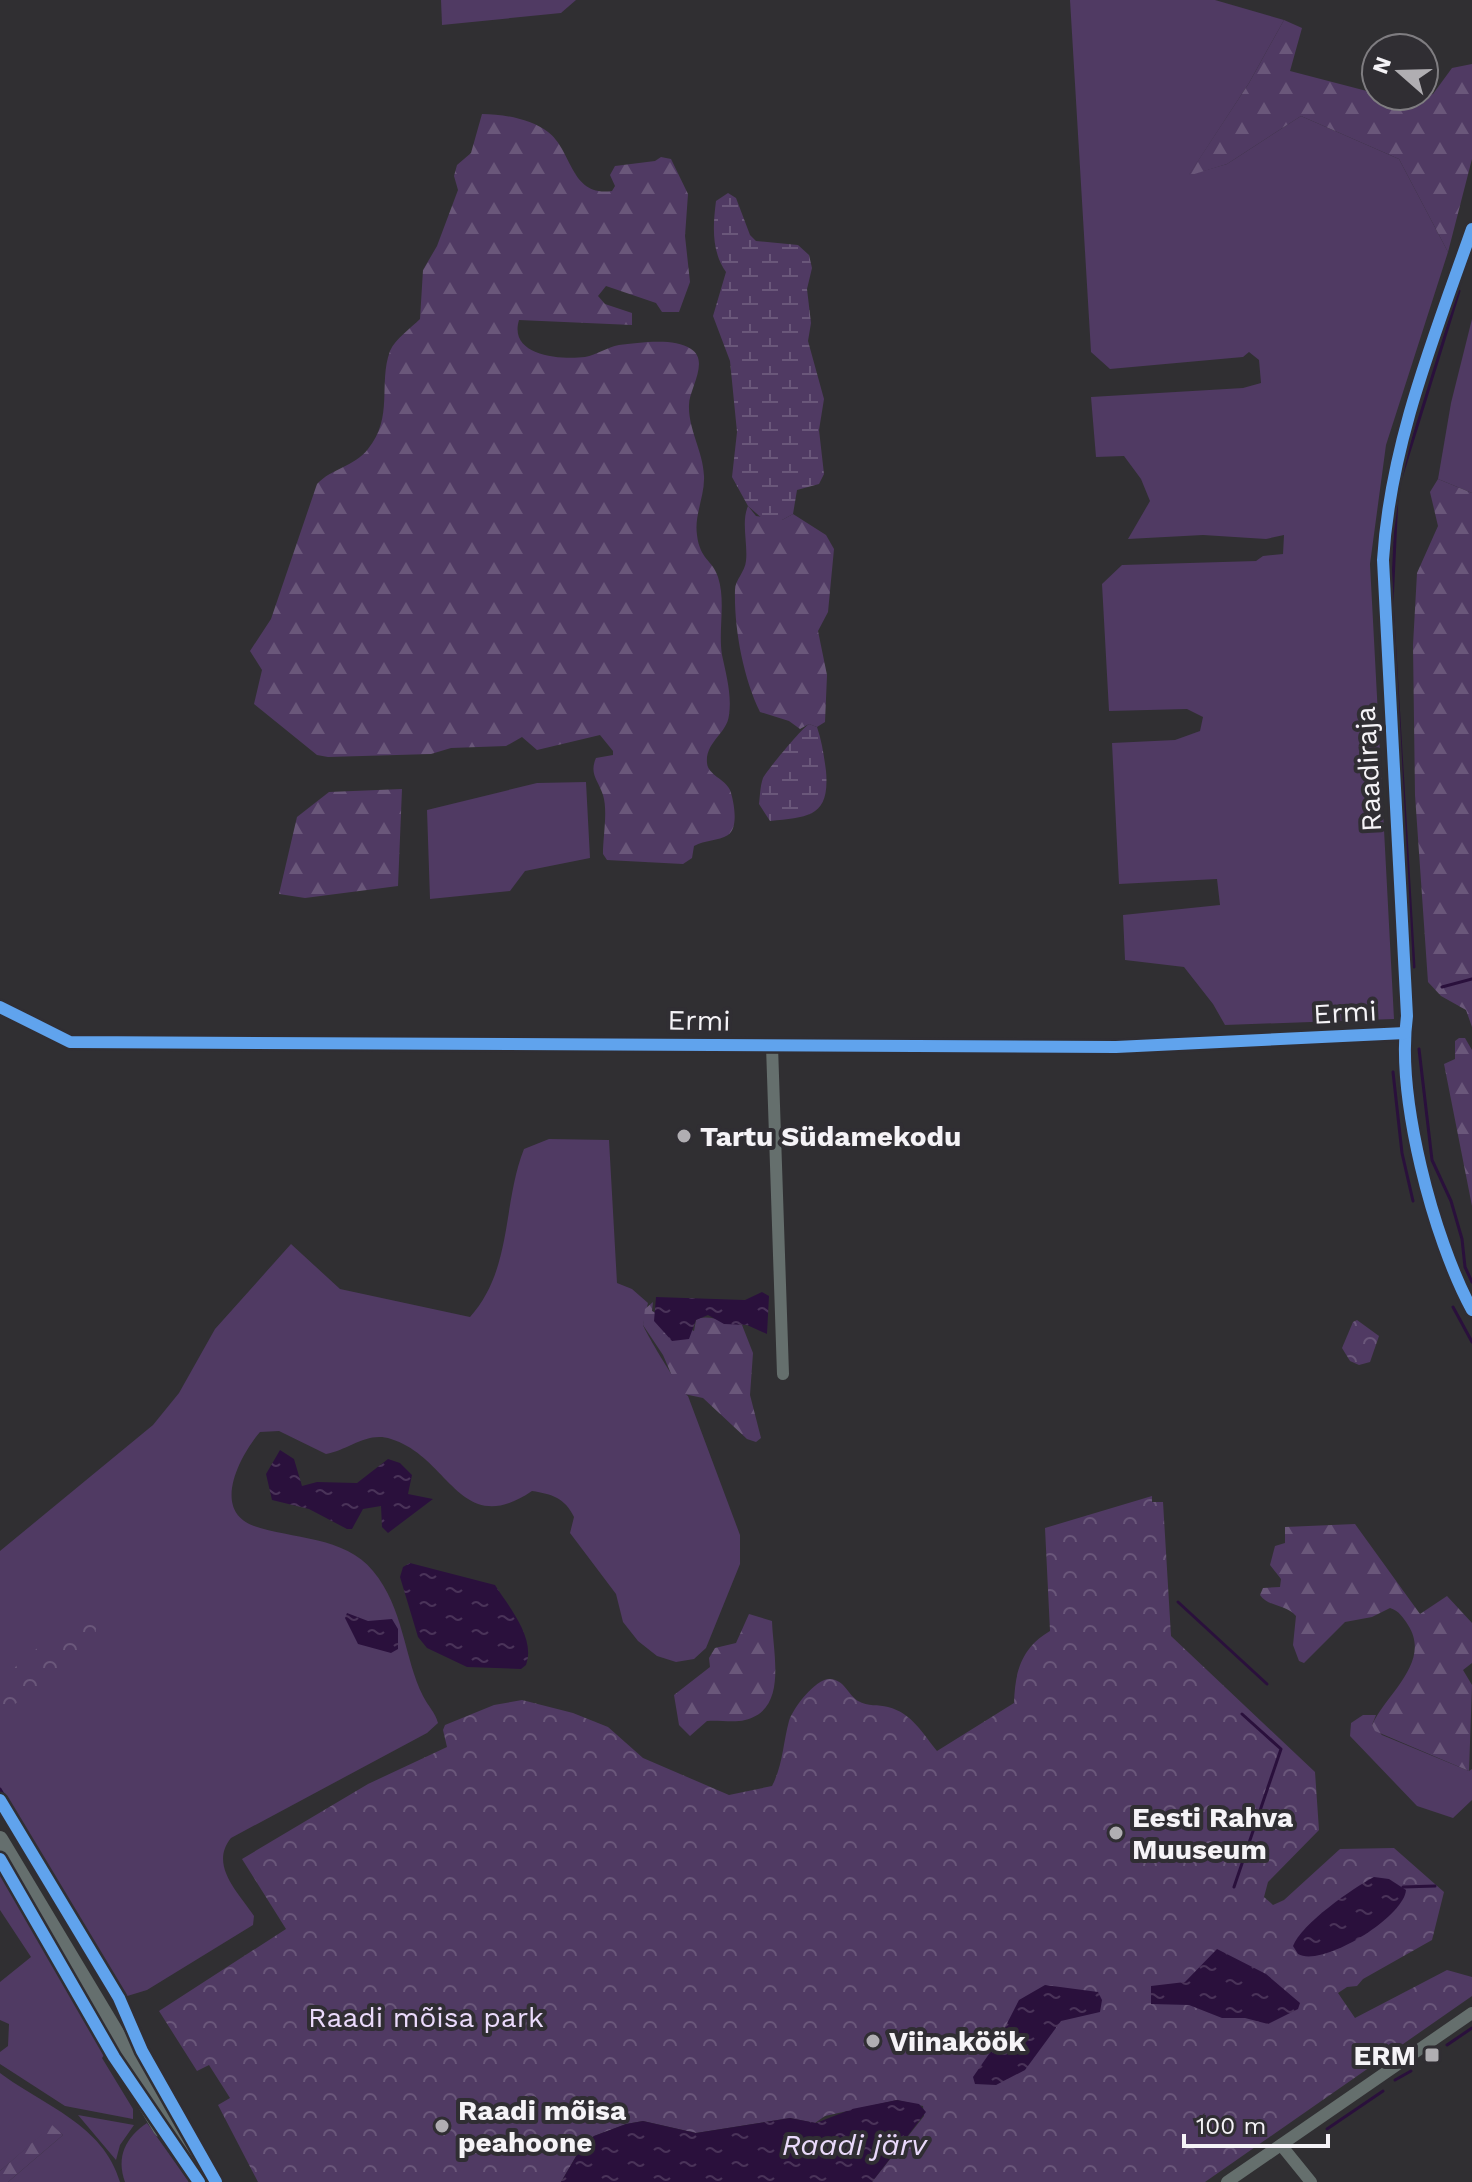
<svg xmlns="http://www.w3.org/2000/svg" width="1472" height="2182" font-family="'Work Sans',sans-serif">
<style>
.grass{fill:#503a63}
.forest{fill:url(#forest-firs)}
.wetland{fill:url(#wetland-marsh)}
.park{fill:url(#park-crowns)}
.water{fill:url(#water-ripples)}
.lines{fill:none;stroke-linecap:round;stroke-linejoin:round}
.stream{stroke:#2a103c;stroke-width:3}
.minor{stroke:#656f6d;stroke-width:12}
.major{stroke:#656f6e;stroke-width:16}
.cycleway-casing{stroke:#302e33;stroke-width:17}
.cycleway{stroke:#60a3ed;stroke-width:12}
.poi-dot{fill:#b0aeb2;stroke:#302e33;stroke-width:3}
.labels{text-anchor:middle;stroke-width:8;stroke-linejoin:round;paint-order:stroke}
.street-label{font-size:28px;fill:#f5f3f7;stroke:#302e33}
.poi-label{font-size:28px;font-weight:bold;fill:#f5f3f7;stroke:#302e33;text-anchor:start}
.park-label{font-size:28px;fill:#ebdbfc;stroke:#302e33}
.water-label{font-size:30px;font-style:italic;fill:#e9d9fa;stroke:#302e33}
</style>
<defs>
<pattern id="forest-firs" width="22" height="20" patternUnits="userSpaceOnUse" patternTransform="scale(2)"><rect width="22" height="20" fill="#503a63"/><path d="M5 1l3.5 6h-7zM16 11l3.5 6h-7z" fill="#6a577a"/></pattern>
<pattern id="wetland-marsh" width="20" height="14" patternUnits="userSpaceOnUse" patternTransform="scale(2)"><rect width="20" height="14" fill="#503a63"/><path d="M1 5h8M5 5V1M11 12h8M15 12V8" fill="none" stroke="#6a577a"/></pattern>
<pattern id="park-crowns" width="20" height="18" patternUnits="userSpaceOnUse" patternTransform="scale(2)"><rect width="20" height="18" fill="#503a63"/><path d="M2 6a3 3 0 1 1 6 0M12 15a3 3 0 1 1 6 0" fill="none" stroke="#6a577a"/></pattern>
<pattern id="water-ripples" width="26" height="14" patternUnits="userSpaceOnUse" patternTransform="scale(2)"><rect width="26" height="14" fill="#2a103c"/><path d="M2 4q2-2 4 0t4 0M15 11q2-2 4 0t4 0" fill="none" stroke="#4a3359"/></pattern>
</defs>
<rect width="100%" height="100%" fill="#302f32"/>
<g class="grass">
<path d="M441,0h135l-15,13 -119,12z"/>
<path d="M1070,0h145l69,20 -35,63 -60,92 38,-11 74,-48 98,43 49,93 -62,193 -16,119 24,455 -169,6 -12,-21 -29,-37 -59,-7 -2,-45 97,-10 -3,-26 -98,5 -7,-141 63,-3 25,-9 3,-14 -16,-8 -78,2 -7,-127 20,-19 134,-4 7,-5 20,-2 1,-19 -18,4 -63,-4 -75,4 22,-38 -9,-22 -17,-23 -28,1 -5,-60 152,-9 18,-5 -2,-23 -10,-8 -6,5 -133,12 -19,-17z"/>
<path d="M1472,319v174l-34,-14 13,-76z"/>
<path d="M586,782l4,76 -65,13 -15,20 -80,8 -3,-89 110,-27z"/>
<path d="M549,1139l60,1 8,143 15,6 16,14 -5,22c5,12 37,65 45,71l52,139v29l-34,84 -12,11 -18,3 -19,-6 -19,-15 -15,-19 -7,-28 -46,-61 4,-16c-9,-19 -22,-23 -42,-26 -72,49 -82,-34 -141,-52 -24,-8 -42,11 -65,15l-47,-23 -19,1c-19,22 -50,78 -6,94 37,13 91,10 119,45 31,37 31,87 50,125 5,10 12,16 15,27l-11,10 -196,105c-22,27 7,54 23,78l-1,9 -106,65 -23,7 -124,-208v-238l153,-126 26,-32 36,-64 76,-85 49,45 130,28c43,-48 32,-112 54,-168z"/>
<path d="M1363,1715h13l-4,10 10,10 87,36 3,-2v31l-19,18 -36,-12 -67,-70 1,-13z"/>
<path d="M0,1873l105,181 -3,4 31,51v10l-68,-13 -65,-42v-12l8,-6 1,-22 -9,-4v-38l31,-25 -31,-47z"/>
<path d="M0,2073c44,33 103,51 120,109h-112l55,-47 -11,-9 -52,45z"/>
<path d="M78,2115l56,10 -14,20 -4,15z"/>
<path d="M147,2123l42,59h-64c-9,-25 0,-44 22,-59z"/>
</g>
<g class="forest">
<path d="M1284,20l18,8 -12,43 119,31 24,-8 19,-26 20,-4v95l-24,93 -49,-93 -98,-43 -74,48 -39,12 61,-93z"/>
<path d="M482,114c21,0 49,5 66,18 25,19 22,65 64,59l3,-5 -5,-11 5,-9 40,-5 6,-4 10,2 17,35 -3,42 5,46 -11,30h-17l-6,-9 -50,-17 -8,10 7,8 27,9v12l-113,-5c-11,36 42,40 66,37 12,-2 22,-10 34,-12 20,-2 54,-8 72,4 19,12 -2,40 -2,56 -1,24 14,46 15,71 1,20 -10,39 -7,59 3,25 15,24 21,42 8,25 0,53 4,78 4,19 10,40 7,60 -2,19 -24,27 -22,48 1,12 18,16 23,27 4,11 9,38 -2,45 -10,6 -23,5 -34,11l-2,12 -9,6 -76,-4 -4,-6c0,-18 5,-43 0,-59 -5,-15 -14,-21 -7,-37l17,-3v-4l-13,-16 -63,15 -15,-13 -16,9 -55,2 -20,6 -103,3 -11,-2 -63,-51 8,-34 -12,-19 21,-32 46,-135c15,-16 37,-17 51,-35 26,-32 10,-65 22,-98 5,-12 21,-23 30,-32l3,-49 14,-24 21,-56 -4,-14 3,-11 14,-12z"/>
<path d="M1438,479l34,14v534l-6,-17 -25,-14 -13,-14 -13,-187 -2,-150 4,-72 21,-47 -8,-34z"/>
<path d="M748,506l8,10 26,4 11,-6 33,21 8,14 -6,63 -10,19 9,44 -2,47 -8,5 -8,-3 -9,5 -11,-8 -29,-9c-17,-35 -26,-84 -25,-122 0,-10 10,-18 11,-29 2,-17 -5,-39 2,-55z"/>
<path d="M402,789l-4,97 -93,12 -26,-4 18,-77 32,-25z"/>
<path d="M1459,1038h6l7,12v156l-28,-142 11,-5v-18z"/>
<path d="M653,1302l-1,9 42,20 2,-11c10,-7 32,3 46,5l11,28 -3,42 11,43 -5,4 -9,-3 -44,-41 -19,-4 -8,-9 -13,-30 -20,-30 2,-16z"/>
<path d="M1355,1524l65,90 27,-18 25,27v40l-9,7 9,15 -3,86 -94,-40 -3,-6c14,-31 60,-63 36,-100 -5,-8 -9,-14 -18,-17l-18,9 -27,5 -41,41 -5,-2 -6,-16 3,-29c-10,-12 -28,-9 -36,-21l3,-7 17,-1 1,-8 -11,-14 5,-19 10,-3v-16z"/>
<path d="M749,1614l23,7c1,33 16,89 -27,99 -11,3 -25,0 -38,1l-17,15 -11,-11 -5,-30 36,-28 -1,-9 6,-10 21,-5z"/>
<path d="M52,2125l11,10 -55,47h-8v-11z"/>
</g>
<g class="wetland">
<path d="M728,193l8,5 14,37 6,6 42,4 11,10 3,13 -5,21 4,34 -3,18 16,58 -5,31 5,44 -5,10 -22,6 -4,24 -11,6 -17,1 -17,-15 -16,-29 5,-45 -7,-71 -17,-45 13,-44c-15,-21 -13,-47 -10,-71z"/>
<path d="M809,724l8,3c5,15 7,29 9,44 4,46 -17,46 -56,50l-11,-17c1,-7 1,-18 4,-26 5,-9 39,-50 46,-54z"/>
</g>
<g class="park">
<path d="M1357,1320l22,16 -9,26 -11,3 -9,-4 -8,-13 11,-26z"/>
<path d="M1152,1496v6h11l8,134 144,136 4,58 -51,52 -4,15 9,8 11,-5 56,-51 54,-1 50,44 -12,48 -69,39 -6,7 -10,1 -9,6 17,25 92,-48 25,7v19l-267,186h-333l52,-66 -1,-10 -26,-6 -72,16 -10,7 -25,-5 -94,15 -53,-12 -17,3 -32,12 -12,10 -21,36h-303l-40,-77 12,-7 -21,-33 -12,6 -38,-60 127,-82 -44,-70 126,-75 79,-37 -4,-17 2,-5 49,-20 28,-5 51,13 35,14 35,31 86,37 43,-9c11,-21 11,-43 17,-65 4,-13 27,-43 41,-42 15,1 18,16 28,22 10,6 20,3 30,6 24,6 35,27 49,44l77,-48c1,-31 7,-55 36,-72l-5,-103z"/>
<path d="M71,1619l26,2 -3,24 -38,34 -51,31 -5,-7v-23l55,-47h7l1,-8z"/>
</g>
<g class="water">
<path d="M762,1292l7,4 -2,38 -20,-9 -23,-1 -16,-9 -12,5 -7,19 -17,2 -18,-20 2,-24 89,3z"/>
<path d="M280,1450l14,9 8,27 15,-4 40,1 31,-24 12,4 12,12 -4,19 25,5 -45,34 -6,-6 -1,-21 -18,3 -11,20h-5l-38,-20 -37,-9 -6,-26z"/>
<path d="M410,1563l85,22c14,22 41,53 31,80l-5,4 -54,-2 -40,-19 -9,-11 -18,-60 3,-10z"/>
<path d="M347,1613l21,8 24,-2 6,10v20l-7,4 -33,-9 -13,-26z"/>
<path d="M1374,1877l15,2 17,11c-2,27 -84,78 -108,64l-5,-8c8,-22 60,-58 81,-69z"/>
<path d="M1217,1949l49,25 34,29 -2,6 -30,15 -23,-6h-23l-33,-13 -38,-1v-18l34,-4z"/>
<path d="M1045,1985l53,7 4,8 -2,12 -39,9 -36,49 -29,15 -21,-1 -2,-7 25,-36 21,-41z"/>
<path d="M897,2100l22,4 7,8 -54,70h-311l21,-36 12,-10 32,-12 17,-3 53,12 94,-15 26,5 36,-14z"/>
</g>
<g class="lines">
<g class="stream">
<path d="M1399,484l60,-193"/>
<path d="M1397,496l-5,107 22,364"/>
<path d="M1442,987l30,-8"/>
<path d="M1419,1049l13,111 19,41 11,38 3,28 7,15"/>
<path d="M1393,1072l9,81 11,48"/>
<path d="M1453,1307l19,35"/>
<path d="M1178,1602l89,82"/>
<path d="M0,1789l71,119"/>
<path d="M1234,1887l47,-138 -39,-35"/>
<path d="M1403,1887l32,-1"/>
<path d="M1447,2045l25,-17"/>
<path d="M1395,2080l16,-9"/>
<path d="M1327,2129l56,-38"/>
</g>
<g class="minor">
<path d="M1472,229c-38,108 -82,216 -89,331l24,456c-11,81 26,222 65,294"/>
<path d="M0,1007l70,35 1046,5 289,-14"/>
<path d="M772,1046l11,328"/>
<path d="M1281,2145l30,37"/>
<path d="M1227,2182l245,-169"/>
</g>
<g class="major">
<path d="M0,1839l190,317 4,19"/>
<path d="M67,1974l94,155"/>
</g>
<g class="cycleway-casing">
<g id="cycleway">
<path d="M1472,229c-38,108 -82,216 -89,331l24,456c-11,81 26,222 65,294"/>
<path d="M0,1007l70,35 1046,5 289,-14"/>
<path d="M0,1800l119,198 23,53 74,131"/>
<path d="M0,1859l114,198 85,125"/>
</g>
</g>
<use href="#cycleway" class="cycleway"/>
</g>
<g class="poi-dot">
<circle cx="684" cy="1136" r="8"/>
<circle cx="1116" cy="1833" r="8"/>
<circle cx="873" cy="2041" r="8"/>
<rect x="1424" y="2047" width="16" height="16" rx="4"/>
<circle cx="442" cy="2126" r="8"/>
</g>
<g class="labels">
<g class="street-label">
<text transform="translate(1368 769) rotate(-93)" y="10">Raadiraja</text>
<text transform="translate(1345 1012) rotate(-3)" y="10">Ermi</text>
<text transform="translate(699 1020) rotate(1)" y="10">Ermi</text>
</g>
<g class="poi-label">
<text x="700" y="1146">Tartu Südamekodu</text>
<text x="1132" y="1827">Eesti Rahva<tspan x="1132" dy="32">Muuseum</tspan></text>
<text x="889" y="2051">Viinaköök</text>
<text x="1416" y="2065" text-anchor="end">ERM</text>
<text x="458" y="2120">Raadi mõisa<tspan x="458" dy="32">peahoone</tspan></text>
</g>
<g class="park-label">
<text x="426" y="2027">Raadi mõisa park</text>
</g>
<g class="water-label">
<text x="854" y="2155">Raadi järv</text>
</g>
</g>
<g transform="translate(1400 72) rotate(290)"><circle r="38" fill="#302e33" stroke="#7f7d81" stroke-width="2"/>
<path d="M0-6L14 30L0 20L-14 30Z" fill="#b0aeb2"/>
<text y="-12" font-size="22" font-weight="bold" text-anchor="middle" fill="#f5f3f7">N</text>
</g>
<path d="M1184 2134v12h144v-12" fill="none" stroke="#f5f3f7" stroke-width="4"/>
<text x="1196" y="2134" font-size="24" fill="#f5f3f7" stroke="#302e33" stroke-width="6" paint-order="stroke">100 m</text>
</svg>
